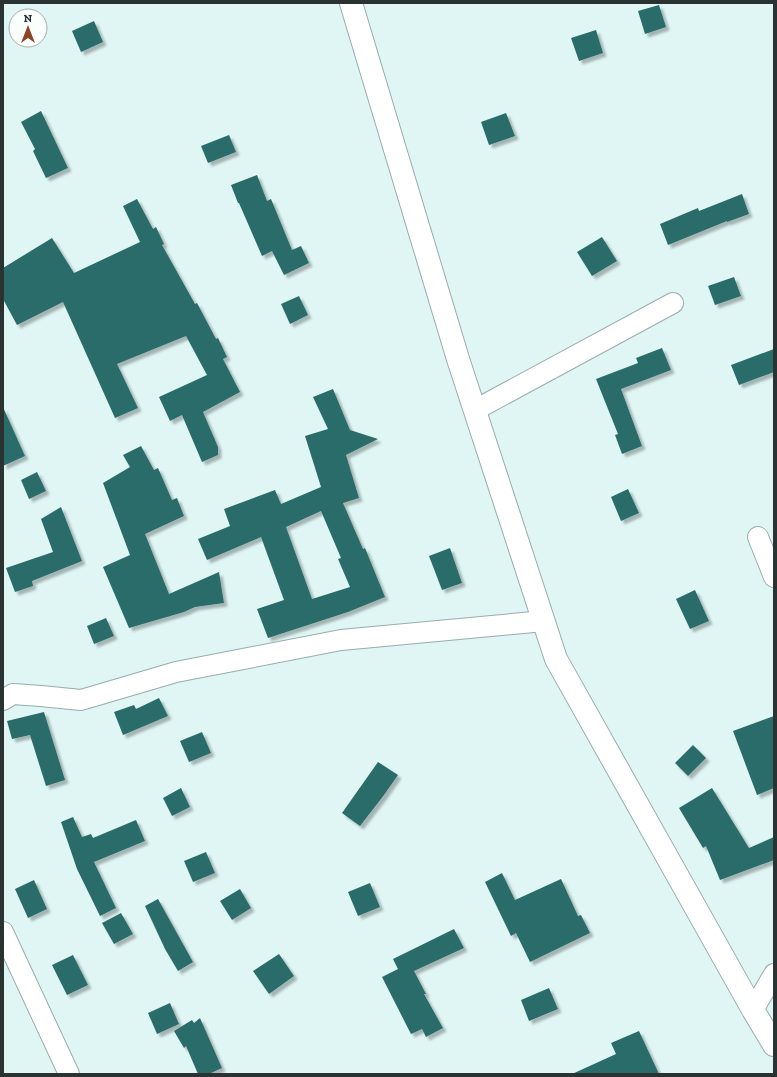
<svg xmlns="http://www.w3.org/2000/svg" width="777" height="1077" font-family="'Zilla Slab',serif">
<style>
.building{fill:#2b6c6a;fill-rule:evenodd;filter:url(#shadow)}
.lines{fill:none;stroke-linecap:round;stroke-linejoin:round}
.minor-casing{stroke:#98adac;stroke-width:22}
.secondary-casing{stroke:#98adac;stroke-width:24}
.minor{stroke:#fff;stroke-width:20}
.secondary{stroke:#fff;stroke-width:22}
</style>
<defs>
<filter id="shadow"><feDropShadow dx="3.5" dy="3.5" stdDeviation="1" flood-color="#0004"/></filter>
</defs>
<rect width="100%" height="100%" fill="#dff6f4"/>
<g class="building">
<path d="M659,5l7,22 -21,7 -7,-23z"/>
<path d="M94,21l9,21 -22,10 -9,-21z"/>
<path d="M596,30l7,23 -24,8 -8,-23z"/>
<path d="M41,111l27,57 -22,10 -13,-27 2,-2 -14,-27z"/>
<path d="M506,113l9,23 -26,9 -8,-23z"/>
<path d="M229,135l7,17 -28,11 -7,-17z"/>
<path d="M257,175l10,26 4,-2 21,51 9,-4 8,17 -25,12 -12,-24 -10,5 -23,-53h-1l-7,-18z"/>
<path d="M742,194l7,20 -22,8v-1l-59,24 -8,-21 38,-16 1,3z"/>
<path d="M137,199l16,30 3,-2 8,17 -2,1 33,59 2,-1 19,36 2,-1 9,19 -4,2 17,33 -37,20 15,35v8l-16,7 -20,-47 -12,6 -11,-24 48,-22 -21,-39 -69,28 21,44 -23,10 -52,-116 -46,23 -14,-26v-31l49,-30 22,35 66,-31 -17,-36z"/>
<path d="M602,237l15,24 -25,15 -15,-24z"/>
<path d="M734,277l7,19 -26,9 -7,-19z"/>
<path d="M299,296l9,19 -18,9 -9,-20z"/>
<path d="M662,348l9,22 -50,19 21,57 -20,8 -7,-19 3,-1 -22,-55 42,-16 -2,-5z"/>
<path d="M774,349v23l-35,13 -8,-20z"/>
<path d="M333,389l17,41 28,9 -32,16 13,43 -16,5 20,46 2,-1 20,49 -37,15 -80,26 -11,-29 27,-9 -23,-63 -54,23 -9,-21 32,-13 -6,-17 51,-19 6,14 40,-17 -16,-51 23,-7 -15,-32zM321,511l20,47 -3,1 12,28 -38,12 -26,-72z"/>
<path d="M3,407l22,49 -22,10z"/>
<path d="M141,446l13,24 4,-2 14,32 5,-2 7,18 -39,18 24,60 50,-22 5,31 -29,4 -11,5 -55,16 -26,-61 27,-12 -27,-72 27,-16 -7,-12z"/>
<path d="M37,472l9,19 -17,8 -8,-19z"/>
<path d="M628,489l11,24 -18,8 -10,-24z"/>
<path d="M61,507l21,54 -50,20 1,5 -18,6 -9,-24 47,-16 -12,-33z"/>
<path d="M450,548l12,35 -20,7 -13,-34z"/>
<path d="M695,590l14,31 -19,8 -14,-30z"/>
<path d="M106,618l8,18 -20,8 -7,-18z"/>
<path d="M159,698l9,18 -45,19 -9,-23 20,-7 2,4z"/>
<path d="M44,712l21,68 -19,6 -16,-51 -18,4 -5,-18z"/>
<path d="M774,716v72l-17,7 -24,-64z"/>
<path d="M202,732l9,21 -22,9 -9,-21z"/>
<path d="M693,745l13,13 -18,18 -13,-13z"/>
<path d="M378,762l20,13 -14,20 -24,31 -18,-13z"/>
<path d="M181,788l9,19 -18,9 -9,-18z"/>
<path d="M712,788l37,60 25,-11v23l-54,20 -14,-34 -3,2 -24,-40z"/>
<path d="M73,817l9,20 9,-3 2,4 43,-18 9,21 -51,21 22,46 -16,8 -23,-47 -16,-47z"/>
<path d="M206,852l9,21 -22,9 -9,-21z"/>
<path d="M502,873l13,27 46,-21 17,37 3,-1 9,18 -60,29 -14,-29 -5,3 -26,-54z"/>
<path d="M34,880l13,29 -19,9 -13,-29z"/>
<path d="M370,883l10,24 -22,9 -10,-24z"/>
<path d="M240,889l11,19 -19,12 -12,-19z"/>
<path d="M158,899l35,63 -15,9 -13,-22 -20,-43z"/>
<path d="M121,913l12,21 -19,10 -12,-21z"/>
<path d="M454,929l10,19 -50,23 12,23h-2l19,34 -17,9 -4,-8 -11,5 -29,-57 16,-8 -5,-10z"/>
<path d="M279,954l15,22 -25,18 -16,-23z"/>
<path d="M73,955l15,30 -21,10 -15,-30z"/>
<path d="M549,988l9,21 -29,12 -8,-21z"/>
<path d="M170,1003l9,21 -22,10 -9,-21z"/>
<path d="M200,1018l22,50 -13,6h-11l-12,-28 -2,2 -10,-17 18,-11 2,3z"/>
<path d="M639,1031l20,43h-87l44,-20 -5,-11z"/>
</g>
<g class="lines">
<g class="minor-casing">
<g id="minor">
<path d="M475,410l198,-107"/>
<path d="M758,537l16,40"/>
<path d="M3,700l10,-6 28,2 40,4 95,-28 165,-32 203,-19"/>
<path d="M3,932l66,142"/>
<path d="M753,1010l21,-36"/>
</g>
</g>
<g class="secondary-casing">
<path id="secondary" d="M351,3l107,356 98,300 197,351 21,35"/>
</g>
<use href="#minor" class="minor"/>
<use href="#secondary" class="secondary"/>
</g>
<rect width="777" height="1077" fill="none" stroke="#2a3232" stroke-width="8"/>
<g transform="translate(28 28)"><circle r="19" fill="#fafffe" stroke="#a7adac"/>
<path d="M0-3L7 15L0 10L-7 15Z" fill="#8d4425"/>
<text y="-6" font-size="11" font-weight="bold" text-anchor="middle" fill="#2a3232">N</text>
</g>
</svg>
